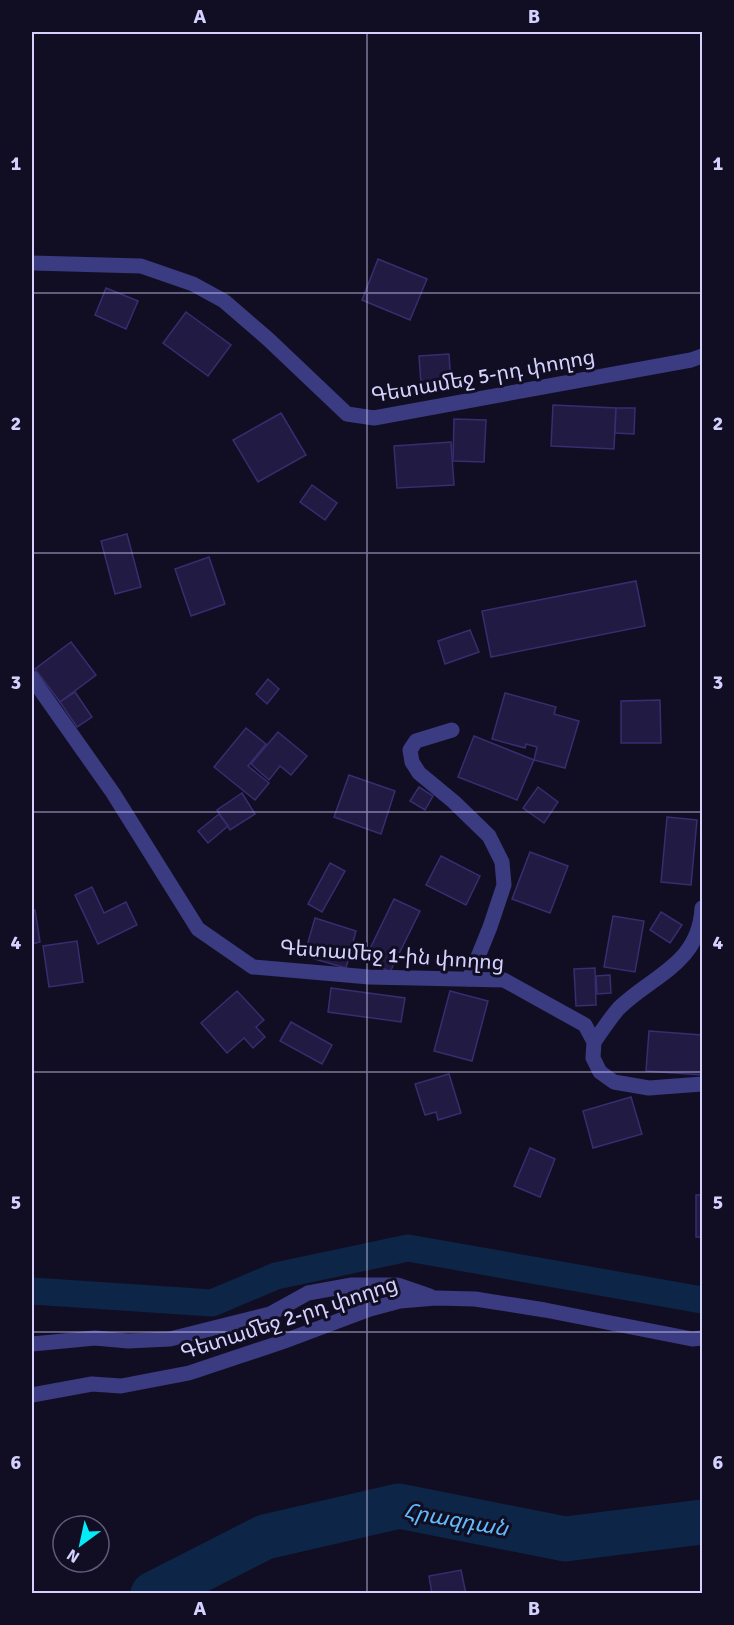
<svg xmlns="http://www.w3.org/2000/svg" width="734" height="1625" font-family="Signika,'Noto Sans Armenian',sans-serif">
<style>
.lines{fill:none;stroke-linecap:round;stroke-linejoin:round}
.canal{stroke:#0d2648;stroke-width:27}
.river{stroke:#0d2648;stroke-width:45}
.building{fill:#211b44;stroke:#372d6f;stroke-width:1.5}
.minor{stroke:#3a3b81;stroke-width:15}
.grid{fill:none;stroke:#d4d1fe;stroke-width:1.5;stroke-opacity:0.55}
.labels{text-anchor:middle;stroke-width:6;stroke-linejoin:round;paint-order:stroke}
.street-label{font-size:21px;fill:#d4d1fe;stroke:#110e23}
.water-label{font-size:22px;font-style:italic;fill:#61bcfd;stroke:#110e23}
.neatline{fill:none;stroke:#d4d1fe;stroke-width:2}
.grid-label{font-size:20px;text-anchor:middle;font-weight:bold;fill:#d4d1fe}
</style>
<rect width="100%" height="100%" fill="#110e23"/>
<g class="lines">
<path class="canal" d="M32,1291l180,12 64,-27 132,-28 294,52"/>
<path class="river" d="M153,1594l112,-57 134,-31 166,33 137,-17"/>
</g>
<g class="building">
<path d="M378,259l49,20 -17,41 -48,-20z"/>
<path d="M106,288l32,13 -12,28 -31,-14z"/>
<path d="M186,312l45,33 -23,31 -45,-33z"/>
<path d="M449,354l2,29 -30,1 -2,-28z"/>
<path d="M553,405l63,3 -2,41 -63,-3z"/>
<path d="M616,408h19l-1,26 -19,-1z"/>
<path d="M281,413l25,42 -48,27 -25,-42z"/>
<path d="M454,419l32,1 -2,42 -31,-1z"/>
<path d="M451,442l3,43 -57,3 -3,-42z"/>
<path d="M312,485l25,18 -12,17 -25,-18z"/>
<path d="M127,534l14,53 -26,7 -14,-53z"/>
<path d="M209,557l16,47 -34,12 -16,-47z"/>
<path d="M636,581l9,45 -154,31 -9,-46z"/>
<path d="M470,630l9,22 -34,12 -7,-23z"/>
<path d="M71,642l25,33 -36,27 -25,-33z"/>
<path d="M268,679l11,10 -12,15 -11,-10z"/>
<path d="M75,692l17,25 -15,10 -17,-25z"/>
<path d="M505,693l51,14 -2,7 25,7 -14,47 -31,-8 3,-13 -11,-3 -1,4 -33,-9z"/>
<path d="M660,700l1,43h-40v-42z"/>
<path d="M246,728l20,16 -18,22 21,17 -14,17 -41,-33z"/>
<path d="M278,732l29,24 -16,19 -11,-9 -11,14 -18,-16z"/>
<path d="M474,736l60,24 -17,40 -59,-23z"/>
<path d="M349,775l46,16 -14,43 -47,-17z"/>
<path d="M419,787l14,9 -8,14 -15,-9z"/>
<path d="M538,787l20,15 -14,21 -21,-15z"/>
<path d="M242,793l13,21 -25,16 -13,-20z"/>
<path d="M219,814l9,12 -20,17 -10,-12z"/>
<path d="M667,817l30,3 -6,65 -30,-3z"/>
<path d="M530,852l38,14 -18,47 -38,-14z"/>
<path d="M441,856l39,20 -14,29 -40,-20z"/>
<path d="M330,863l15,8 -23,41 -14,-8z"/>
<path d="M92,887l12,26 22,-11 11,23 -39,19 -23,-49z"/>
<path d="M394,899l26,12 -30,61 -25,-13z"/>
<path d="M35,910l5,32 -8,2v-33z"/>
<path d="M661,912l21,13 -12,18 -20,-13z"/>
<path d="M613,916l31,5 -9,51 -31,-5z"/>
<path d="M315,918l41,13 -10,37 -42,-12z"/>
<path d="M77,941l6,41 -34,5 -6,-41z"/>
<path d="M595,968l1,37 -20,1 -2,-37z"/>
<path d="M610,975l1,18 -14,1 -1,-18z"/>
<path d="M331,988l74,10 -4,24 -73,-10z"/>
<path d="M237,991l27,29 -8,7 9,10 -12,11 -9,-10 -17,15 -26,-30z"/>
<path d="M450,991l38,10 -16,60 -38,-10z"/>
<path d="M291,1022l41,23 -10,19 -42,-23z"/>
<path d="M649,1031l53,4v40l-56,-4z"/>
<path d="M449,1074l12,39 -23,7 -2,-8 -11,3 -10,-31z"/>
<path d="M631,1097l11,37 -49,14 -10,-37z"/>
<path d="M530,1148l25,11 -15,38 -26,-11z"/>
<rect x="696" y="1195" width="6" height="42"/>
<path d="M461,1570l5,24h-34l-3,-18z"/>
</g>
<g class="lines">
<g class="minor">
<path d="M32,263l109,3 52,18 31,17 44,38 79,75 27,4 317,-58 11,-4"/>
<path d="M32,678l81,115 85,136 55,38 116,10 135,3 81,45 9,17 -1,16 7,14 14,10 35,6 53,-4"/>
<path d="M452,730l-36,11 -6,9 2,12 7,11 35,29 35,34 13,26 2,23 -14,42 -21,52"/>
<path d="M594,1042c8,-11 16,-24 25,-34 34,-33 80,-44 83,-100"/>
<path d="M32,1344l63,-6 33,3 42,-2 100,-25 38,-21 44,-8h46l32,11"/>
<path d="M32,1395l60,-11 29,2 68,-13 93,-31 88,-33 30,-8 36,-3 39,1 70,11 147,29 10,-1"/>
</g>
</g>
<path class="grid" d="M367,32v1562M32,293h670M32,553h670M32,812h670M32,1072h670M32,1332h670"/>
<g class="labels">
<g class="street-label">
<text transform="translate(483 376) rotate(-10)" y="7">Գետամեջ 5-րդ փողոց</text>
<text transform="translate(392 955) rotate(4)" y="7">Գետամեջ 1-ին փողոց</text>
<text transform="translate(289 1318) rotate(-18)" y="7">Գետամեջ 2-րդ փողոց</text>
</g>
<g class="water-label">
<text transform="translate(456 1519) rotate(10)" y="8">Հրազդան</text>
</g>
</g>
<rect width="734" height="1625" fill="none" stroke="#110e23" stroke-width="66"/>
<g transform="translate(81 1544) rotate(213)"><circle r="28" fill="#110e23" stroke="#5f5c7b" stroke-width="1.5"/>
<path d="M0-4.5L10 22L0 15L-10 22Z" fill="#04ebf7"/>
<text y="-9" font-size="16" font-weight="bold" text-anchor="middle" fill="#d4d1fe">N</text>
</g>
<rect x="33" y="33" width="668" height="1559" class="neatline"/>
<g class="grid-label">
<text x="200" y="23">A</text>
<text x="534" y="23">B</text>
<text x="16" y="170">1</text>
<text x="718" y="170">1</text>
<text x="16" y="430">2</text>
<text x="718" y="430">2</text>
<text x="16" y="689">3</text>
<text x="718" y="689">3</text>
<text x="16" y="949">4</text>
<text x="718" y="949">4</text>
<text x="16" y="1209">5</text>
<text x="718" y="1209">5</text>
<text x="16" y="1469">6</text>
<text x="718" y="1469">6</text>
<text x="200" y="1615">A</text>
<text x="534" y="1615">B</text>
</g>
</svg>
